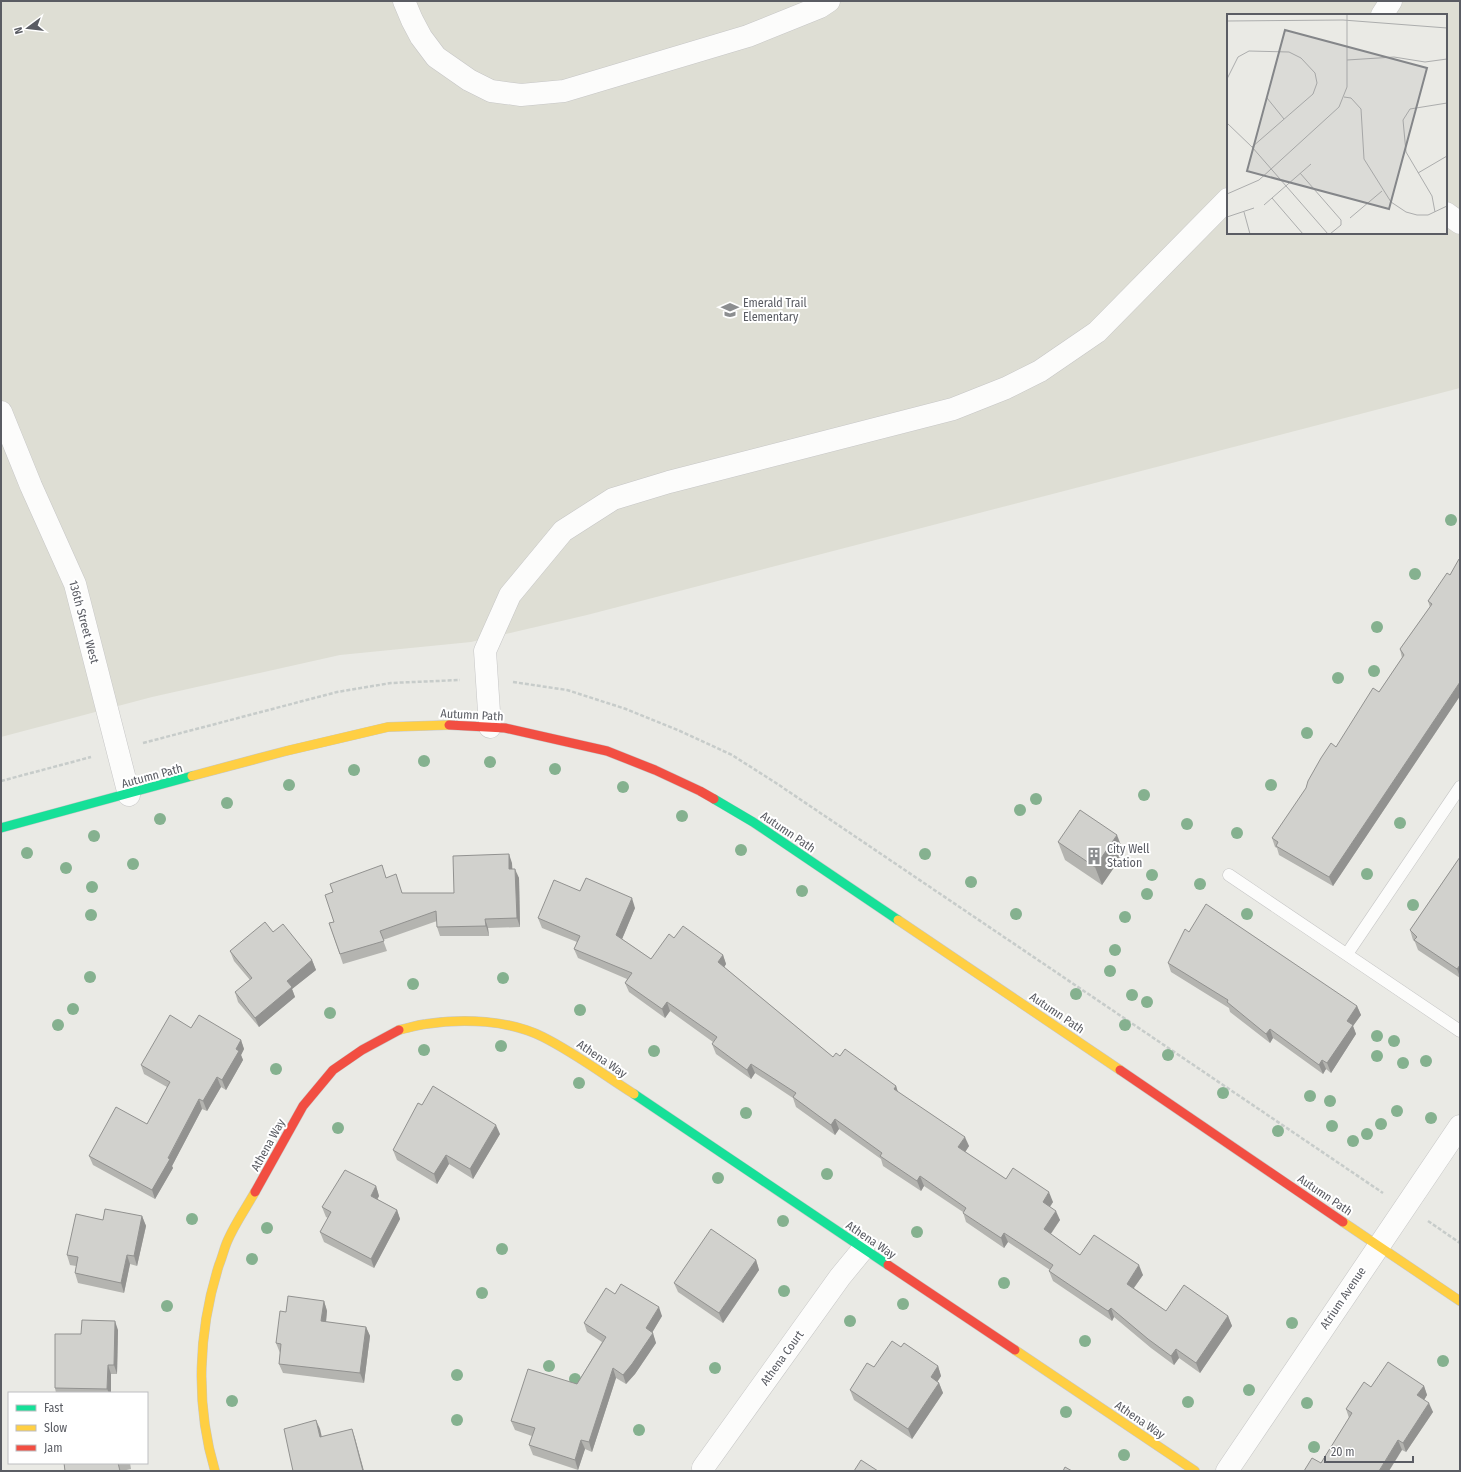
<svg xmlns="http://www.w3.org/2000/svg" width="1461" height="1472" font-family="'Fira Sans Condensed',sans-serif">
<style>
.education{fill:#deded4;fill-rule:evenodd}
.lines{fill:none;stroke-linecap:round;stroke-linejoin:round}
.lane-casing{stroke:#c6c6c6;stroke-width:13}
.street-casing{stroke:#c6c6c6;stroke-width:23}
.fast-casing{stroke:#c6c7c7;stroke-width:10}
.slow-casing{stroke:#c6c7c7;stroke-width:10}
.jam-casing{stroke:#c6c7c7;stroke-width:10}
.path{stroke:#c7ccca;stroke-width:2.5;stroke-dasharray:4 2;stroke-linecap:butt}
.lane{stroke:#fcfcfb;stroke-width:12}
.street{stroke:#fcfcfb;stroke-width:22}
.fast{stroke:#16e098;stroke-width:9}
.slow{stroke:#ffcf43;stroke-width:9}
.jam{stroke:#f24e42;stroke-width:9}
.tree{fill:#85b18f}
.wall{fill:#b4b4b0}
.shaded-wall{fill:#929290}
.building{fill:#d1d1cd;stroke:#929290}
.labels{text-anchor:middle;stroke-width:4;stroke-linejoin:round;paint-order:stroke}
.poi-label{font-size:12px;fill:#5a5c63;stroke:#fff;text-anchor:start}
.street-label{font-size:12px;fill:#5a5c63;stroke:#fff}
.inset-road{fill:none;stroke:#acadad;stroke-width:1}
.view{fill:#848689;fill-opacity:0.15;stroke:#848689;stroke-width:2}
.inset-edge{fill:none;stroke:#5a5c63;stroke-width:2}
</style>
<rect width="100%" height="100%" fill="#eaeae5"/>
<path class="education" d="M1,1h1459v387l-873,227 -116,27 -131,13 -188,42 -151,40zM1228,15h218v218h-218z"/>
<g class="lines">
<g class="lane-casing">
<g id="lane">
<path d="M1229,875l231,156"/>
<path d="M1347,954l113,-167"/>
</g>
</g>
<g class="street-casing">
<g id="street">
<path d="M404,1l8,19 9,17 15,20 33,23 22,11 30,4 43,-4 184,-55 72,-29 9,-6"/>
<path d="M1382,15l9,-14"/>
<path d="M1446,213l14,10"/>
<path d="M1,412l30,74 44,98 54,211"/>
<path d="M490,727l-5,-76 25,-56 53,-64 50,-32 56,-17 284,-73 53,-21 34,-17 57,-39 131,-133"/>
<path d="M703,1468l137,-191 23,-28"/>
<path d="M1227,1471l233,-345"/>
</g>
</g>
<g class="fast-casing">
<g id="fast">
<path d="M714,799l39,23 145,98"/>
<path d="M1,828l191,-52"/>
<path d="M634,1094l254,171"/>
</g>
</g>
<g class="slow-casing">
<g id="slow">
<path d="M192,776l94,-25 102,-24 61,-2"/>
<path d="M898,920l222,150"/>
<path d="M399,1030c9,-2 18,-5 27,-6 37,-6 83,-4 117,13 32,16 61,38 91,57"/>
<path d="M1343,1222l117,79"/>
<path d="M1015,1350l180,121"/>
<path d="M215,1471c-20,-67 -17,-140 4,-206 3,-7 5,-16 8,-23 7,-17 19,-34 28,-50"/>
</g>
</g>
<g class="jam-casing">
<g id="jam">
<path d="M449,725l56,3 102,23 48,19 45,21 14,8"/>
<path d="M1120,1070l223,152"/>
<path d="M255,1192l48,-86 30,-36 29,-20 37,-20"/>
<path d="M888,1265l127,85"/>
</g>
</g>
<g class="path">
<path d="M513,682l54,8 59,19 54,22 52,24 44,28 607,410"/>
<path d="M143,743l194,-51 54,-9 69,-3"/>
<path d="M1,781l90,-24"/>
<path d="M1428,1221l32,22"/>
</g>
<use href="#lane" class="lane"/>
<use href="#street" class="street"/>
<use href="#fast" class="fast"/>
<use href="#slow" class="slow"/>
<use href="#jam" class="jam"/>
</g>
<g class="tree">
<circle cx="1451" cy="520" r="6"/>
<circle cx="1415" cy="574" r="6"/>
<circle cx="1377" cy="627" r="6"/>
<circle cx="1374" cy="671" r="6"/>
<circle cx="1338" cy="678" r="6"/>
<circle cx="1307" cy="733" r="6"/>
<circle cx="424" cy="761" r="6"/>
<circle cx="490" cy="762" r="6"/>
<circle cx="555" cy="769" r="6"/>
<circle cx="354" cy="770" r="6"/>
<circle cx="289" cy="785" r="6"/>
<circle cx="1271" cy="785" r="6"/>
<circle cx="623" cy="787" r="6"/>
<circle cx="1144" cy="795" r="6"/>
<circle cx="1036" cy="799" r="6"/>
<circle cx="227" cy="803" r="6"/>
<circle cx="1020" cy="810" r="6"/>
<circle cx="682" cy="816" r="6"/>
<circle cx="160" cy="819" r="6"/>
<circle cx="1400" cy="823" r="6"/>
<circle cx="1187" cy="824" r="6"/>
<circle cx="1237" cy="833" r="6"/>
<circle cx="94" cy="836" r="6"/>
<circle cx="741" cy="850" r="6"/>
<circle cx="27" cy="853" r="6"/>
<circle cx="925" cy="854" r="6"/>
<circle cx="133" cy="864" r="6"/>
<circle cx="66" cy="868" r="6"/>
<circle cx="1367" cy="874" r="6"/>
<circle cx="1152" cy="875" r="6"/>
<circle cx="971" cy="882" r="6"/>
<circle cx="1200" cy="884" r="6"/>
<circle cx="92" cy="887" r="6"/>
<circle cx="802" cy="891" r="6"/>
<circle cx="1147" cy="894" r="6"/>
<circle cx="1413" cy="905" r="6"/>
<circle cx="1016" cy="914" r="6"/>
<circle cx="1247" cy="914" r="6"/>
<circle cx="91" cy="915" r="6"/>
<circle cx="1125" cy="917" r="6"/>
<circle cx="1115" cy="950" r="6"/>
<circle cx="1110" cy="971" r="6"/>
<circle cx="90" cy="977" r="6"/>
<circle cx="503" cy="978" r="6"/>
<circle cx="413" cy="984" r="6"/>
<circle cx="1076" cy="994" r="6"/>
<circle cx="1132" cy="995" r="6"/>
<circle cx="1147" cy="1002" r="6"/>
<circle cx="73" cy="1009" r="6"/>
<circle cx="580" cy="1010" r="6"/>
<circle cx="330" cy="1013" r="6"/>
<circle cx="58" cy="1025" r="6"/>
<circle cx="1125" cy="1025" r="6"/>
<circle cx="1377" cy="1036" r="6"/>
<circle cx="1394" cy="1041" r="6"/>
<circle cx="501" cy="1046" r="6"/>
<circle cx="424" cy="1050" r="6"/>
<circle cx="654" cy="1051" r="6"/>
<circle cx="1168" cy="1055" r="6"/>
<circle cx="1377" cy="1056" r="6"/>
<circle cx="1426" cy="1061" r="6"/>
<circle cx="1403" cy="1063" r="6"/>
<circle cx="276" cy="1069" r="6"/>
<circle cx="579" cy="1083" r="6"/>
<circle cx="1223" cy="1093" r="6"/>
<circle cx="1310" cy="1096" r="6"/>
<circle cx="1330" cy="1101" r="6"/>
<circle cx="1397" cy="1111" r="6"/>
<circle cx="746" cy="1113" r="6"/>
<circle cx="1431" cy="1118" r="6"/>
<circle cx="1381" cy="1124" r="6"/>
<circle cx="1332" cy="1126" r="6"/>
<circle cx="338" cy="1128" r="6"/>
<circle cx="1278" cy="1131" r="6"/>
<circle cx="1367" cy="1134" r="6"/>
<circle cx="1353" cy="1141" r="6"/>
<circle cx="827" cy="1174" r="6"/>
<circle cx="718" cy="1178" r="6"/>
<circle cx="192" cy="1219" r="6"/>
<circle cx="783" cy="1221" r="6"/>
<circle cx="267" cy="1228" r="6"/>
<circle cx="917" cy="1232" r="6"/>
<circle cx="502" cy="1249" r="6"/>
<circle cx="252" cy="1259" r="6"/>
<circle cx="1004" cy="1283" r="6"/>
<circle cx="784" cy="1291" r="6"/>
<circle cx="482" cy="1293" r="6"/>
<circle cx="903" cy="1304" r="6"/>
<circle cx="167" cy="1306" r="6"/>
<circle cx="850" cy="1321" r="6"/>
<circle cx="1292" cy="1323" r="6"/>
<circle cx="1085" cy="1341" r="6"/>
<circle cx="1443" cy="1361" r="6"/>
<circle cx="549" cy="1366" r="6"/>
<circle cx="715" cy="1368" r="6"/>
<circle cx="457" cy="1375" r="6"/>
<circle cx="575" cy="1379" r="6"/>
<circle cx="1249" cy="1390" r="6"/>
<circle cx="232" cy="1401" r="6"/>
<circle cx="1188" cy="1402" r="6"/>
<circle cx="1307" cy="1403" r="6"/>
<circle cx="1066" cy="1412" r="6"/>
<circle cx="457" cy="1420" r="6"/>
<circle cx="639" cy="1430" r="6"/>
<circle cx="1314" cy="1447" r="6"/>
<circle cx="1124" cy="1455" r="6"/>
</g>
<g class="wall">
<path d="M1460,560v136l-127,190 -54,-31 -2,-7 -2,-1 -3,-9 64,-91 43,-55 23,-34 -2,-9 30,-42 -2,-6 22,-26z"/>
<path d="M1058,842l66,11 -22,32 -37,-25z"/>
<path d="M1460,857v121l-42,-28 -3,-8 -2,-2 -3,-10z"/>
<path d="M512,863v6l7,9 1,49 -32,1 1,8h-49l-3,-9v-6l-54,19 4,11 -44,13 -14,-41 5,-1 -1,-30 53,-14 16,15h52z"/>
<path d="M580,891l55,17 -13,31 29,20 23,-21 49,17 3,9 -2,3 109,90 7,-1 56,30 2,6 71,54 -4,6 41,27 47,23 -3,5 10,13 -9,14 29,21 63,20 -9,13 32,23 62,5 4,10 -32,47 -21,-15 -5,7 -23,-17 -37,-31 -2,4 -59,-40 -4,-10 1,-1 -42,-28 -4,6 -38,-26 -3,-10 -39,-26 -3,5 -38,-25 -2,-7 -42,-30 -4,6 -39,-28 -3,-9 -38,-25 -4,6 -35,-25 -4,-10 1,-2 -43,-31 -5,7 -36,-26 -4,-9 2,-4 -49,-21 -4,-9 3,-7 -35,-14 -4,-10z"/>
<path d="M273,932l39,28 4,10 -24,19 3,8 -36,30 -21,-25 -3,-10 15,-12 -16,-19 -4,-10z"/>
<path d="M1189,932l168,74 4,9 -8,11 3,8 -25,39 -5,-4 -3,5 -50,-36 -3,5 -40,-31 -1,-4 -58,-36 -3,-9z"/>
<path d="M191,1028l50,12 3,9 -3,6 2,5 -17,30 -5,-3 -14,24 -5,-2 -30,57 1,2 -18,31 -62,-34 -4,-9 58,-32 20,-37 -23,-13 -3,-9z"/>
<path d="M422,1105l78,29 -27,45 -24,-15 -12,20 -40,-24 -4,-10z"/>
<path d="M376,1186l3,10 -2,3 20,11 3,9 -26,49 -50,-26 -4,-10 8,-14 -2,-1 -4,-10z"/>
<path d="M142,1216l4,10 -9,40 -7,-2 -6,29 -46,-10 -3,-10 1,-7 -6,-1 -3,-10 36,-35z"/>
<path d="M756,1260l3,10 -36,53 -45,-31 -4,-9z"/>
<path d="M615,1294l47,22 -10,16 4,11 -21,31 -9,10 -10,-6 -24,74 -7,-3 -7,21 -45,-15 -4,-10 3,-9 -17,-6 -4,-9 66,-37 25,-42 -15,-10 -3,-9z"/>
<path d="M324,1301l3,10 -1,11 40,5 4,9 -6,47 -81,-10 -4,-9 1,-11 -4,-10 10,-31z"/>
<path d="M118,1330l-1,44h-6v19h-55l-1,-5 26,-54z"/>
<path d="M901,1347l37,19 3,10 -4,6 2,1 4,10 -31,46 -58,-39 -4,-10 24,-23z"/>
<path d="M1424,1386l3,9 -3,5 9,12 -27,40 -4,-2 -81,13 28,-45 -3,-9 25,-22z"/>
<path d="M64,1463h66l1,6 -9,2h-57z"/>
</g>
<g class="shaded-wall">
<path d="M1460,682v14l-127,190 -4,-9z"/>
<path d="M1117,835l7,18 -22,32 -7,-18z"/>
<path d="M509,854l3,9 1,15 -4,-9z"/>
<path d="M515,869l4,9 1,49 -3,-9z"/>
<path d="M632,898l3,10 -15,36 -4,-9z"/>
<path d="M485,919l3,9 1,8 -3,-10z"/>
<path d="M723,955l3,9 -4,7 -4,-9z"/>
<path d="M312,960l4,10 -24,19 3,8 -36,30 -4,-9 32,-37z"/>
<path d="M1460,965v12l-3,-8z"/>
<path d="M667,1002l3,9 -5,7 -3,-9z"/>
<path d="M1357,1006l4,9 -8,11 3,8 -25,39 -4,-10 20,-42z"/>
<path d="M1270,1029l3,9 -3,5 -4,-9z"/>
<path d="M241,1040l3,9 -3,6 2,5 -17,30 -4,-10 14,-31z"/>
<path d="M1322,1060l4,9 -3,5 -4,-9z"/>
<path d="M751,1064l4,9 -4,6 -4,-9z"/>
<path d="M217,1077l4,10 -14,24 -4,-10z"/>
<path d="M896,1086l3,10 -5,-7z"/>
<path d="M199,1099l3,10 -30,57 1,2 -18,31 -3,-9z"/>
<path d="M835,1119l4,10 -4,6 -4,-10z"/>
<path d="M496,1125l4,9 -27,45 -3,-10z"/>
<path d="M965,1137l4,9 -7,11 -4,-10z"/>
<path d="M446,1155l3,9 -12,20 -3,-10z"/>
<path d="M920,1176l4,10 -3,5 -4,-10z"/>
<path d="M376,1186l3,10 -5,10 -3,-10z"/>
<path d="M1049,1192l4,10 -7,10 -3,-10z"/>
<path d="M397,1210l3,9 -26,49 -3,-9z"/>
<path d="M1056,1211l4,9 -13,19 -3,-10z"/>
<path d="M142,1216l4,10 -9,40 -3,-10z"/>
<path d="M1004,1233l4,9 -4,6 -3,-10z"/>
<path d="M127,1255l3,9 -6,29 -3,-10z"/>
<path d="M756,1260l3,10 -36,53 -4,-10z"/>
<path d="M1139,1265l4,10 -13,18 -3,-9z"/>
<path d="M324,1301l3,10 -2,20 -4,-10z"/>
<path d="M659,1307l3,9 -13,22 -3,-10z"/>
<path d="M1111,1308l3,9 -2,4 -4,-10z"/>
<path d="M1228,1316l4,10 -32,47 -4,-10z"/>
<path d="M115,1321l3,9 -1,44 -3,-9z"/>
<path d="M366,1327l4,9 -6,47 -4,-10z"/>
<path d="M653,1333l3,10 -21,31 -9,10 -3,-9z"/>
<path d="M1176,1349l3,9 -5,7 -3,-9z"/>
<path d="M108,1365l3,9v19h-2l-2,-4z"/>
<path d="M938,1366l3,10 -7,11 -3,-10z"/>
<path d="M613,1368l3,10 -24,74 -3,-10z"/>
<path d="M939,1383l4,10 -31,46 -4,-10z"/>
<path d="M1424,1386l3,9 -6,10 -4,-10z"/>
<path d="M1429,1403l4,9 -27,40 -3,-9z"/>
<path d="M316,1420l4,9 4,17 -4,-9z"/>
<path d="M352,1429l3,9 9,33h-1z"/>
<path d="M581,1440l4,9 -7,21 -3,-10z"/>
<path d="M1398,1440l4,10 -13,21h-10z"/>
</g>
<g class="building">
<path d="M1459,559l1,1v122l-131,195 -53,-31 2,-4 -6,-4 34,-50 2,-7 13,-23 10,-15 5,4 37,-59 6,4 25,-37 -4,-6 32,-45 -4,-3 19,-28 3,2z"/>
<path d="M1080,810l37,25 -22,32 -37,-25z"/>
<path d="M509,854v15h6l2,49 -32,1 1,7 -49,1 -1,-16 -56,20 4,10 -44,13 -11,-31 5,-1 -9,-27 8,-3 -3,-8 52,-19 4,13 10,-4 6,19h52l-1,-37z"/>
<path d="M1460,857v108l-3,4 -43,-29 3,-3 -7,-7z"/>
<path d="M586,878l46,20 -16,37 35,24 18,-25 5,4 9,-12 40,29 -5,7 115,95 3,-4 4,3 5,-7 51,37 -2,3 71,48 -7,10 48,32 7,-11 36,24 -6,10 13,9 -12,18 36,26 14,-20 45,30 -12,19 39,27 18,-26 44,31 -32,47 -20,-14 -5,7 -23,-17 -37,-31 -3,3 -59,-40 4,-6 -49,-32 -3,5 -38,-25 3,-5 -46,-32 -3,5 -37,-25 2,-3 -47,-34 -4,6 -38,-28 3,-4 -45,-29 -4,6 -35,-26 5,-7 -50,-35 -5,7 -37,-26 7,-10 -58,-24 6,-13 -42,-18 16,-38 26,11z"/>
<path d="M1206,904l151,102 -10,15 6,4 -26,38 -5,-3 -3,5 -49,-36 -4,5 -39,-32 1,-2 -60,-37 17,-34 4,3z"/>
<path d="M265,922l8,10 10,-8 29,36 -25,21 5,6 -37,31 -20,-26 17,-14 -22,-27z"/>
<path d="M170,1015l21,13 8,-13 42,25 -5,9 3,2 -17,29 -5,-3 -14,24 -4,-2 -31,59 2,1 -18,31 -63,-34 27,-49 31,17 23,-42 -29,-17z"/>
<path d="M433,1086l63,39 -26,44 -24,-14 -12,19 -41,-24 25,-47 4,2z"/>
<path d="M345,1170l31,16 -5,10 26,14 -26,49 -51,-27 11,-20 -9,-5z"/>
<path d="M105,1209l37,7 -8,40 -7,-1 -6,28 -46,-10 3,-16 -11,-2 9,-41 27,6z"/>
<path d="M711,1229l45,31 -37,53 -45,-30z"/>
<path d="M621,1284l38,23 -13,21 7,5 -21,31 -9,11 -10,-7 -24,74 -8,-2 -6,20 -46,-15 6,-17 -24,-7 17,-52 49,15 29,-47 -22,-14 22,-35 9,6z"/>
<path d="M288,1296l36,5 -3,20 45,6 -6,46 -81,-9 2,-20 -5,-1 4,-32 6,1z"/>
<path d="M82,1320l33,1 -1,44h-6l-1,24 -52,-1v-54h26z"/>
<path d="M892,1341l9,6 3,-4 34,23 -7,11 8,6 -31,46 -58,-39 17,-27 7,4z"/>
<path d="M1388,1362l36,24 -7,9 12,8 -26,40 -5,-3 -19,31h-75l8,-13 9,5 31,-50 -6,-4 18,-27 7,5z"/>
<path d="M316,1420l4,17 32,-8 11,42h-70l-9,-42z"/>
<path d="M861,1460l17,11h-24z"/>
<path d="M64,1463h54l2,8h-55z"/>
<path d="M1065,1467l7,4h-9z"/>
</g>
<defs>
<g id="school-bare" transform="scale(1.38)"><path d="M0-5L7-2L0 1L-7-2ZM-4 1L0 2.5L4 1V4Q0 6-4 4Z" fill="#8c8e90" stroke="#fff" stroke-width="2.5" paint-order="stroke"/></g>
<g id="building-bare" transform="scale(1.38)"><path d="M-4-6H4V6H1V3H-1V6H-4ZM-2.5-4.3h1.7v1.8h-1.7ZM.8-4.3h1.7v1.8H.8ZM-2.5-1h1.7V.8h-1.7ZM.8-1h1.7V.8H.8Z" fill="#8c8e90" stroke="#fff" stroke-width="2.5" paint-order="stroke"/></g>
</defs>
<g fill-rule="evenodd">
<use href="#school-bare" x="730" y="310"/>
<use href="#building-bare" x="1094" y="856"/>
</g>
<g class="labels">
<g class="poi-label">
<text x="743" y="307">Emerald Trail<tspan x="743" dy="14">Elementary</tspan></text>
<text x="1107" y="853">City Well<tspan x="1107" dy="14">Station</tspan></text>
</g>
<g class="street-label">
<text transform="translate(84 622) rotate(75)" y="4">136th Street West</text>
<text transform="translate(472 715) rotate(3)" y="4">Autumn Path</text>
<text transform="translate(152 776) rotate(-15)" y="4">Autumn Path</text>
<text transform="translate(788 832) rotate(34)" y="4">Autumn Path</text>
<text transform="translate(1057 1013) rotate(34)" y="4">Autumn Path</text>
<text transform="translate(602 1059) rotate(34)" y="4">Athena Way</text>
<text transform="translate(268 1145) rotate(-61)" y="4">Athena Way</text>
<text transform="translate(1325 1195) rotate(34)" y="4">Autumn Path</text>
<text transform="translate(871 1240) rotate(34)" y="4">Athena Way</text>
<text transform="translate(1343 1298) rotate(-56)" y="4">Atrium Avenue</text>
<text transform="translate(782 1358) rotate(-54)" y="4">Athena Court</text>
<text transform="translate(1140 1420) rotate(34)" y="4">Athena Way</text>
</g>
</g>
<g transform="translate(1227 14)">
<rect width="220" height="220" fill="#eaeae5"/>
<path class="inset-road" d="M0,7l116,-1 104,8M120,46l47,-3 31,5 22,-3M0,65l11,-22 11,-6 40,1 12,6 14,15 2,10 -4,11 -61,53M117,83l7,1 10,11 3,50 27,43 15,10 11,3h11l19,-9M40,84l17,21M0,109l25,24 76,87M73,159l41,47v5l-11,9M191,159l29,-17M0,180l32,-14 80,-73 8,-20v-73M45,184l31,36M37,191l47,-41M17,198l6,22M208,198l-3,-16 -26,-44 -3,-32 7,-11 37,-6M0,203l27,-9M123,204l32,-27"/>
<path class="view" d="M58,16l142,38 -38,141 -142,-38z"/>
<rect width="220" height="220" class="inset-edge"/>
</g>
<rect width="1461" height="1472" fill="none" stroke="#5a5c63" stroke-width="4"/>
<rect x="8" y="1392" width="140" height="72" fill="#ffffff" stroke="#bdbec1"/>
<rect x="16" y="1405" width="20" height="6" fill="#16e098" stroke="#bdbec1"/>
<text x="44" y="1412" font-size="12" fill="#5a5c63">Fast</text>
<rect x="16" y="1425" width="20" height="6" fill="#ffcf43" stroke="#bdbec1"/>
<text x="44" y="1432" font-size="12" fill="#5a5c63">Slow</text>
<rect x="16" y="1445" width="20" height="6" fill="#f24e42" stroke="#bdbec1"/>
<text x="44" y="1452" font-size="12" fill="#5a5c63">Jam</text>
<g transform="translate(28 28) rotate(255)" stroke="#ffffff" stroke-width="3" paint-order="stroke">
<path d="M0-3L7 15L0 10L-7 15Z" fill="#5a5c63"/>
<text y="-6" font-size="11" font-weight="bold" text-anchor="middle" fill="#5a5c63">N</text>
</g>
<path d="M1325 1456v6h88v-6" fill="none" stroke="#5a5c63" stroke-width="2"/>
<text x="1331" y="1456" font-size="12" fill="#5a5c63" stroke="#ffffff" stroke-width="3" paint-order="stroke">20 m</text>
</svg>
